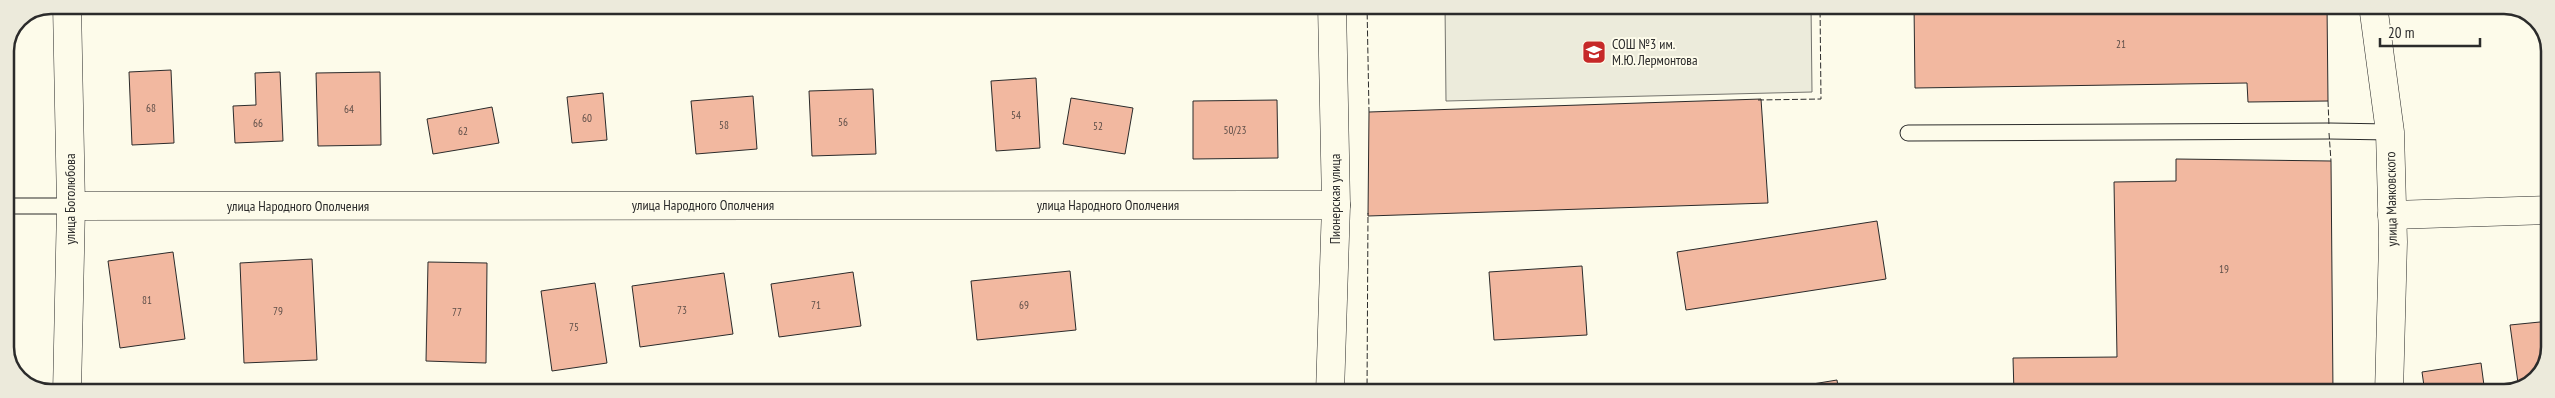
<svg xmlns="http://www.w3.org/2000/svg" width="2555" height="398" font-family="'PT Sans Narrow',sans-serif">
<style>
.green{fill:#ecebdb;stroke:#74746e}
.parking{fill:#eceadb;stroke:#74746e}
.building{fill:#f2b8a0;stroke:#2b2b2b}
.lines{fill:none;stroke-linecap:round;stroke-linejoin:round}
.service-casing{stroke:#2b2b2b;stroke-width:17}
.minor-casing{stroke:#2b2b2b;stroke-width:29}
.service{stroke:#fdfbea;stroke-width:15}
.minor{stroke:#fdfbea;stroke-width:28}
.fence{stroke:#2b2b2b;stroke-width:1;stroke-dasharray:6 2.5;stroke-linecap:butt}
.labels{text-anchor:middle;stroke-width:4;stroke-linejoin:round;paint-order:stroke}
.number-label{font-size:11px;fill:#5d4e48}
.poi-label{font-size:14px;fill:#2b2b2b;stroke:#fdfbea;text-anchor:start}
.street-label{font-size:14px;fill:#2b2b2b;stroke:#fdfbea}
.rim{fill:none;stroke:#2b2b2b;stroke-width:2.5}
</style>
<rect width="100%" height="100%" fill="#fdfbea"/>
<path class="green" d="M1445,5h366l1,87 -366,9z"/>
<path class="parking" d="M2401,5h53v7l-34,2 -19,-2z"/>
<g class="building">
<path d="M1914,5h413l1,96 -80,1 -1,-19 -332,5z"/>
<path d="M171,70l3,73 -42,2 -3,-73z"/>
<path d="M280,72l3,69 -48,2 -2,-37 23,-1 -1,-32z"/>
<path d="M380,72l1,73 -63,1 -2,-73z"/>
<path d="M1036,78l4,70 -44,3 -5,-70z"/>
<path d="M873,89l3,65 -64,2 -3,-65z"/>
<path d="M603,93l4,47 -35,3 -5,-46z"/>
<path d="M753,96l4,53 -61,5 -5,-53z"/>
<path d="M1071,98l62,10 -8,46 -62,-10z"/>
<path d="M1761,99l7,104 -400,13 1,-104z"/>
<path d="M1277,100l1,58 -85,1v-58z"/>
<path d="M492,107l7,36 -66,11 -6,-35z"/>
<path d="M2176,159l155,2 2,232h-319l-1,-35 104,-1 -3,-175 62,-1z"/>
<path d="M1877,221l9,58 -200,31 -9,-58z"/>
<path d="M173,252l12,87 -65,9 -12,-87z"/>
<path d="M312,259l5,101 -73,3 -4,-100z"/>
<path d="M428,262l59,1 -1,100 -60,-2z"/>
<path d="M1582,266l5,69 -93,5 -5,-68z"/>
<path d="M1070,271l6,59 -99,10 -6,-59z"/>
<path d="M853,272l8,54 -82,11 -8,-53z"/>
<path d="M724,273l9,61 -93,13 -8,-61z"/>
<path d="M595,283l12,80 -55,8 -11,-80z"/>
<path d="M2550,321v32l-16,28 -16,2 -8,-58z"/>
<path d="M2481,363l4,30h-60l-3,-21z"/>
<path d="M1837,380l2,13h-81z"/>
</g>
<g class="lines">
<g class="service-casing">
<g id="service">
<path d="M1908,133l421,-2 61,1"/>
<path d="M5,206h66"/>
</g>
</g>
<g class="minor-casing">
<g id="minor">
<path d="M2373,5l17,127 3,110 -4,151"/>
<path d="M71,206l1265,-1"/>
<path d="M2392,215l158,-5"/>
<path d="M67,393l4,-187 -4,-201"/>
<path d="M1330,393l6,-188 -4,-200"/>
</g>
</g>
<use href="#service" class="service"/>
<use href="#minor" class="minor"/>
<g class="fence">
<path d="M1367,5l2,107"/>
<path d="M1758,100l63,-1 -1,-94"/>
<path d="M2328,101l1,25"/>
<path d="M2329,133l2,28"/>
<path d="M1367,393l1,-180"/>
</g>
</g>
<defs>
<g id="school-square" transform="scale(1.25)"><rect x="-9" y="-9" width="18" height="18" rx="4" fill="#c62828" stroke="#fdfbea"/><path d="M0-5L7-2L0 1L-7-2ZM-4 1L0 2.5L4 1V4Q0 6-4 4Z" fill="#fff"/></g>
</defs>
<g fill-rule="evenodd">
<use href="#school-square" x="1594" y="52"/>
</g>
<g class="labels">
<g class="number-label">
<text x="2121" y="48">21</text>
<text x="151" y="112">68</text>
<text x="349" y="113">64</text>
<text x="1016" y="119">54</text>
<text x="587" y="122">60</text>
<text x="843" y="126">56</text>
<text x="258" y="127">66</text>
<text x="724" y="129">58</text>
<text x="1098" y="130">52</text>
<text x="1235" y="134">50/23</text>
<text x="463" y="135">62</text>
<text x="2224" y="273">19</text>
<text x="147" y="304">81</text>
<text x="816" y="309">71</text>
<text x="1024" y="309">69</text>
<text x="682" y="314">73</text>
<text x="278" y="315">79</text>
<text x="457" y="316">77</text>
<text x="574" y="331">75</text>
</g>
<g class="poi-label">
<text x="1612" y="49">СОШ №3 им.<tspan x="1612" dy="16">М.Ю. Лермонтова</tspan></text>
</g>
<g class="street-label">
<text transform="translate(70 199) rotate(-90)" y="5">улица Боголюбова</text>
<text transform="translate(1335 199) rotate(-90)" y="5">Пионерская улица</text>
<text transform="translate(2391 199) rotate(-91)" y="5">улица Маяковского</text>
<text x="703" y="210">улица Народного Ополчения</text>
<text x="1108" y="210">улица Народного Ополчения</text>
<text x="298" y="211">улица Народного Ополчения</text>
</g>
</g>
<path d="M0 0H2555V398H0ZM51 14H2504A37 37 0 0 1 2541 51V347A37 37 0 0 1 2504 384H51A37 37 0 0 1 14 347V51A37 37 0 0 1 51 14Z" fill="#eceadb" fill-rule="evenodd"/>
<path class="rim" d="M51 14H2504A37 37 0 0 1 2541 51V347A37 37 0 0 1 2504 384H51A37 37 0 0 1 14 347V51A37 37 0 0 1 51 14Z"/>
<path d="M2380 38v8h100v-8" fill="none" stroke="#2b2b2b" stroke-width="2.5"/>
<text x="2388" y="38" font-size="15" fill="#2b2b2b" stroke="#fdfbea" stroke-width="4" paint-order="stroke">20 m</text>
</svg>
